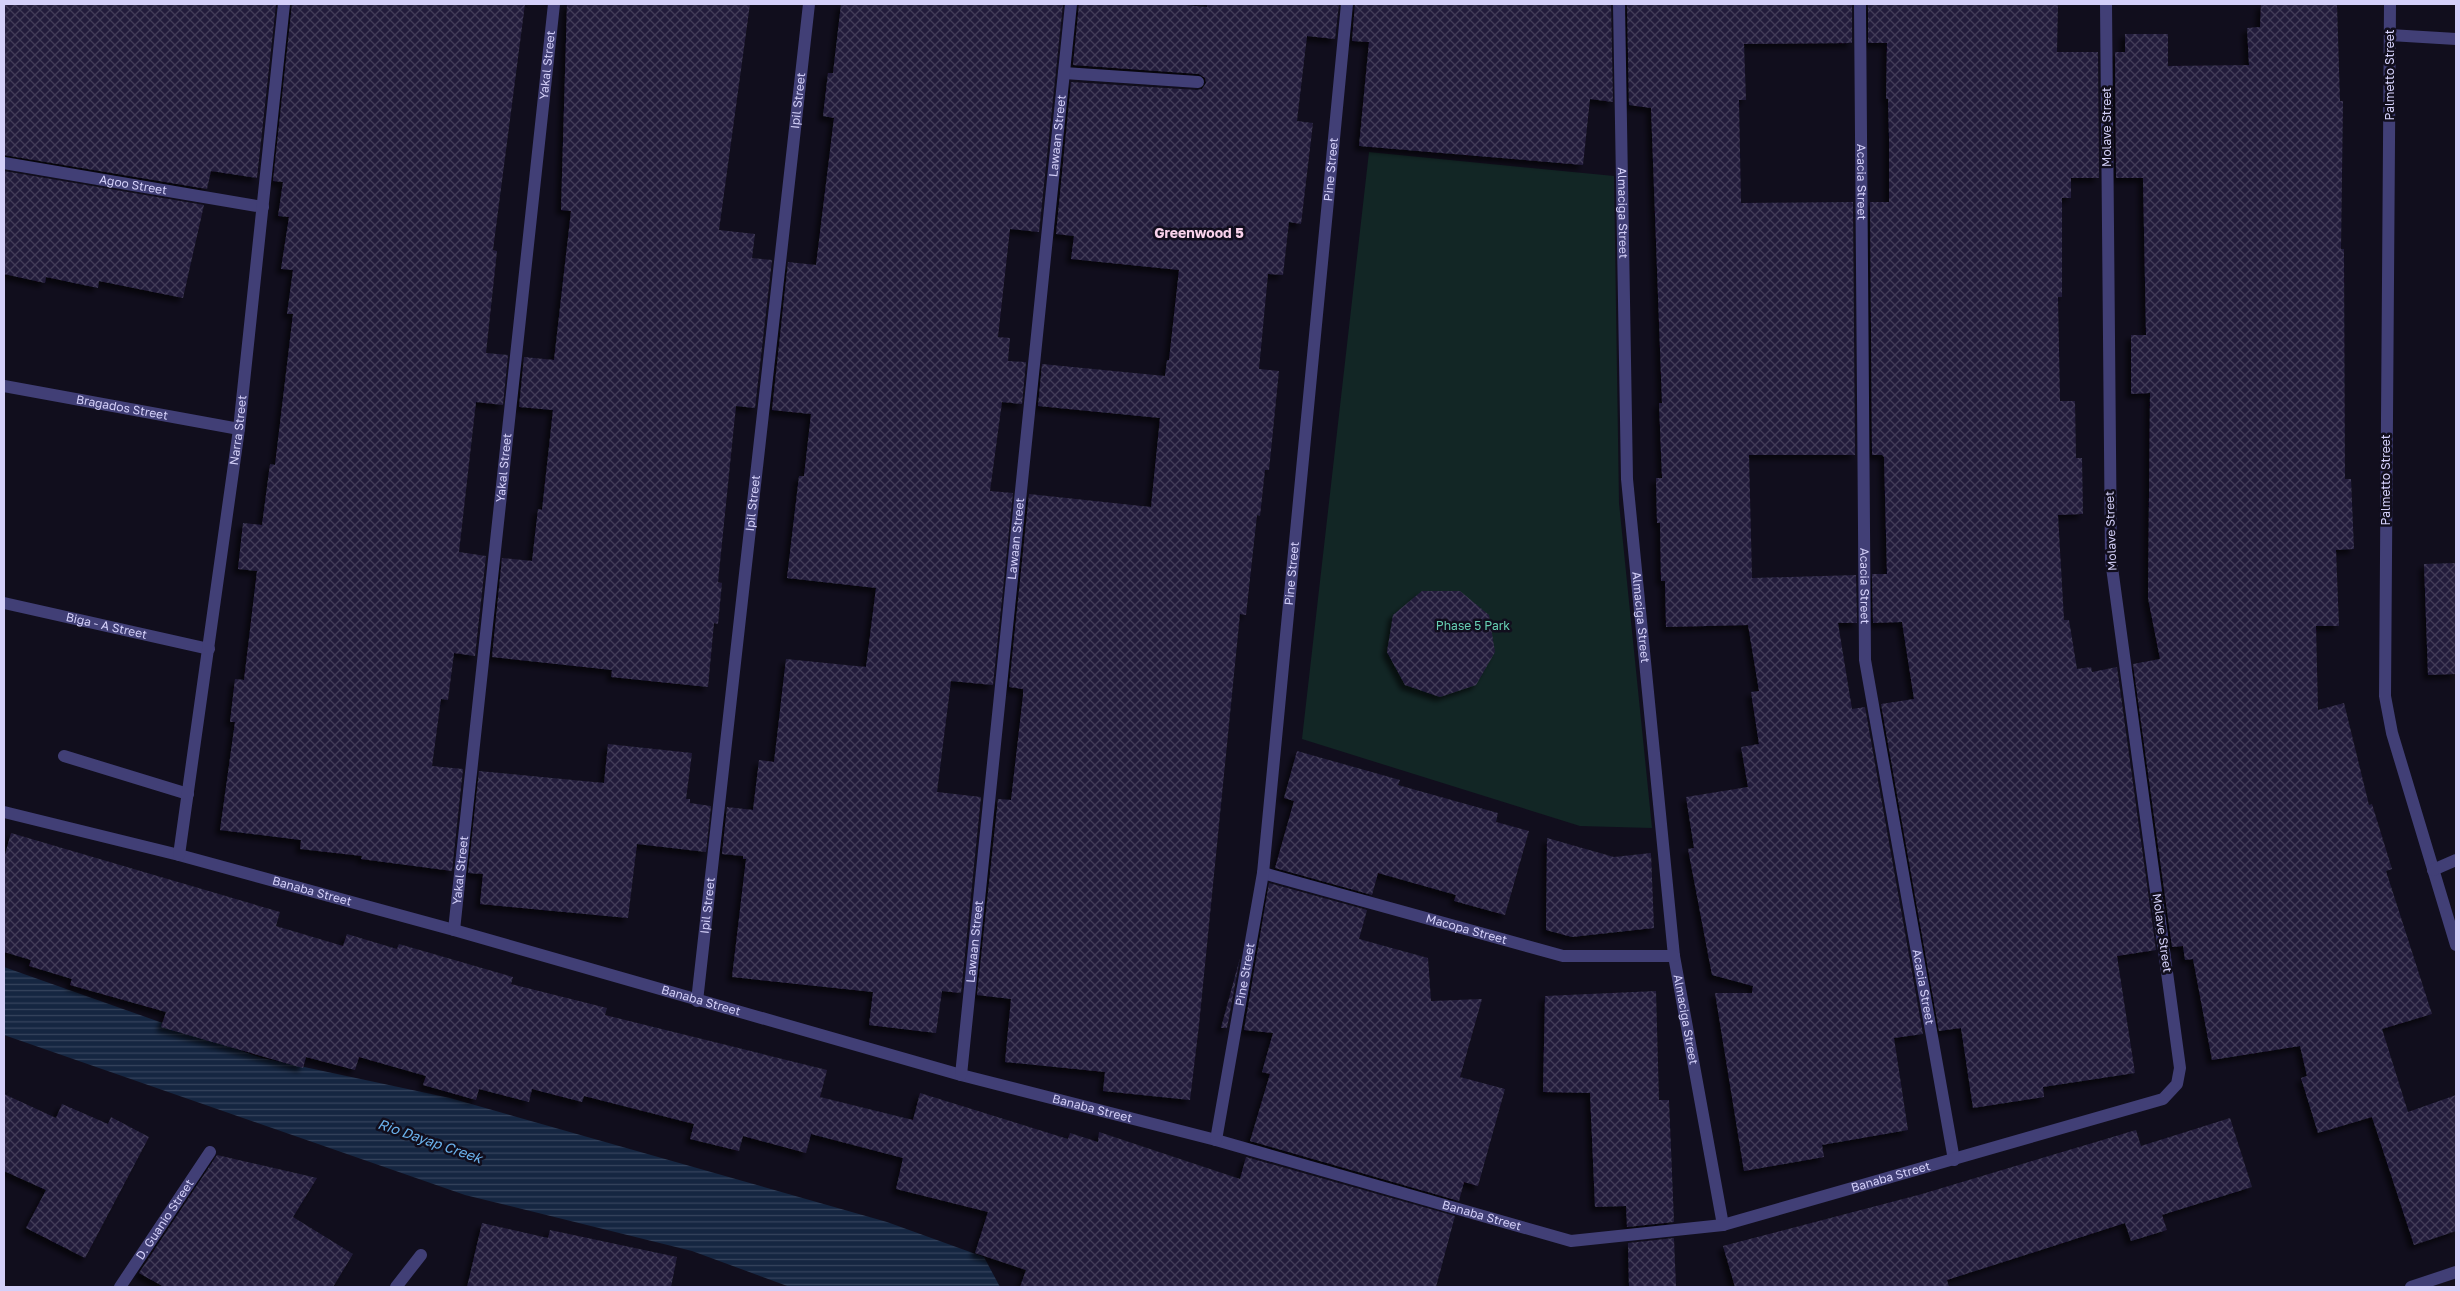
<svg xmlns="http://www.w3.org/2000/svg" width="2460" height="1291" font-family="'Golos Text',sans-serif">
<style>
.park{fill:#122625}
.water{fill:url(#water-rules)}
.building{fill:url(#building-cross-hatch);filter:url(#shadow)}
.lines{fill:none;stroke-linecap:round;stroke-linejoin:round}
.minor{stroke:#413f76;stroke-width:12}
.labels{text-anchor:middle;stroke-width:5;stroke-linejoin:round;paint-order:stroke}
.street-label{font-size:12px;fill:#d4d0f9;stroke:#110e1d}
.park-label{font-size:12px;fill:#66cfb3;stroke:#110e1d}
.neighbourhood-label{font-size:14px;font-weight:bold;fill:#f9d2eb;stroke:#110e1d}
.water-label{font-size:14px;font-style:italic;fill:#6bb2ec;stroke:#110e1d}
</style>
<defs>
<pattern id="water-rules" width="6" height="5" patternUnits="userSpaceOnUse" patternTransform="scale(1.25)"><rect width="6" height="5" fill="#152641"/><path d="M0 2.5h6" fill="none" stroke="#36445d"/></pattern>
<pattern id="building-cross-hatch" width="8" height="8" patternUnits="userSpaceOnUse" patternTransform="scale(1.25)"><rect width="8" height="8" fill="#231d3b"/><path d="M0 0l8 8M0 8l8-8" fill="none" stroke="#423d58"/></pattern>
<filter id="shadow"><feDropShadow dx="-4.5" dy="4.5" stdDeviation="2.5" flood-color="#0009"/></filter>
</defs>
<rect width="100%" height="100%" fill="#110e1d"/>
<path class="park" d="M1369,152l245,24 5,327 33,325 -72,-2 -278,-87z"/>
<path class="water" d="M4,967l258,91 188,40 437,124 97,35 16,30h-210l-98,-36 -227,-56 -461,-160z"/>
<g class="building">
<path d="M4,4h272l-19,174 -46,-7 -4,18 -203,-34z"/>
<path d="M292,4h233l-32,246 4,1 -11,102 22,2 -5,50 -27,-3 -17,150 27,4 -11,100 -21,-3 -6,47 -7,-1 -9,67 31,3 -11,102 -91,-12 1,-3 -62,-7 1,-9 -81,-10 15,-108h-5l5,-43 9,1 13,-109 -19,-2 5,-46 19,2 8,-61 5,1 18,-151h-6l6,-44 -12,-1 8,-52 -11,-1 5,-34 -10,-1z"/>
<path d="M567,4h183l-31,226 36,4 -3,24 20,2 -17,148 -19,-2 -18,176 4,1 -4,41 -4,-1 -6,64 -97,-10 1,-7 -120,-13 10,-99 30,3 6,-52 4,1 11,-100 -34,-3 5,-50 30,3 17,-149 -10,-1z"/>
<path d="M841,4h222l-24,228 -29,-3 -12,108 12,1 -2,23 18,1 -4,42 -20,-2 -12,89 23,2 -20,192 -42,-4 -14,111 44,5 -20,196 -19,-2 -6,42 -67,-8 4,-33 -141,-15 14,-118h-3v-3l-21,-2 5,-47 26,3 6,-50 15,2 12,-103 80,8 10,-79 -89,-10 12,-102h5l7,-62 -39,-4 16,-148 28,3 18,-147 -11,-2 5,-43h5z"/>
<path d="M1079,4h96l32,3v-3h132l-4,35 -28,-3 -10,85 16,2 -12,101 -12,-2 -6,53 -15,-1 -9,95 20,2 -10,99h-4l-5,46 -3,-1 -11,100 -6,-1 -41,411 -9,75 -87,-9 2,-19 -100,-10 6,-63 -34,-4 21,-196 13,1 12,-104v-7l-14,-2 20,-193 122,13 9,-89 -122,-12 4,-42 123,12 2,-16h2l10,-90 -108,-11 3,-23 -18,-2 15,-152 126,8 5,-1 4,-6 -1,-5 -6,-4 -126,-9z"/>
<path d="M1355,4h256l2,98 -23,-3 -7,66 -224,-19 10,-104 -17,-1z"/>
<path d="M1627,4h225v39l-108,1 2,56h-7l2,103 112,-1 2,253h-106l3,123 104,-3 1,48h-19l14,86 13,-2 58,327 -29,4 14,92 -86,15 2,12 -80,14 -29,-178h37l1,-7 -41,-11 -24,-126 6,-1 -8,-51 62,-10 -7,-40 18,-3 -8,-52 8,-1 -11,-66 -82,2 -1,-46h-4l-1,-58h-3l-1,-45h6l-3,-75h3l-11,-295 -22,-3z"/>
<path d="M1868,4h190l-1,48h41l1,126h-28v20h-9v99h-4l2,104h15l1,57h6l1,56 -25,1 6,105h5l8,49 14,-2 1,5 25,-5 39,283 -39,6 18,117 -92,14 1,10 -71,11 -12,-80 -22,3 -58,-327 33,-5 -12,-77 -29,1 -1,-49h15l-3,-117 -2,-2h-10l-2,-253h19v-64l-1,-39h-2l1,-56h-19z"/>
<path d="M2261,4h76l3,97h3l-2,148h3l1,230h6l3,70 -18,1 3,76h-23l2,84 26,-7 25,102 3,-1 20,65 -6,2 46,143 -50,15 26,83 48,-17v136l-42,14 -42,-128 -54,16 -17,-55 6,-2 -7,-30 -88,14 -19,-101 -8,1 -2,-14 -11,1 -39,-283 27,-5 -12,-61 2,-205 -19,1v-59h15l-3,-157h-27l-1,-126h10v-18h43v32l81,-1 -2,-37 13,-1z"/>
<path d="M4,171l200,34 -21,93 -84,-17 -1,7 -52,-11 -1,6 -41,-9z"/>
<path d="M2456,563v111l-28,1 -4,-111z"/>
<path d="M1422,591h38l29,24 6,37 -19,33 -36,12 -35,-12 -18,-33 6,-37z"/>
<path d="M608,744l84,9 -6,46h4v4l21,3 -5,46 -69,-8 -9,74 -148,-14 3,-30 -15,-1 11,-102 125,12z"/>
<path d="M1297,751l103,29 -2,5 100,28 -2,9 33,9 -24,84 -51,-14 2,-6 -78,-22 -6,22 -97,-27 19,-67 -10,-3z"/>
<path d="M11,833l269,79 -4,14 67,20 4,-12 50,15 2,-5 114,33 -2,7 96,24 -2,7 222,55 -7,27 93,23 7,-27 148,46 2,-6 28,9 1,-10 141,47 6,-22 209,59 -19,71h-416l6,-17 -51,-17 13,-41 -92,-23 7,-31 -92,-24 -5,19 -63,-17 -4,15 -49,-12 4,-15 -110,-28 -2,6 -50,-13 -3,13 -50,-13 -3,11 -53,-15 3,-9 -67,-19 -4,13 -49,-13 -3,11 -142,-41 5,-15 -96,-27 2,-6 -43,-13 2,-6 -27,-8v-94z"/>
<path d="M1547,838l67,19 37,-4 3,75 -82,9 -26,-7z"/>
<path d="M1269,883l98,27 -8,29 69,19 3,43 51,-2 -22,78 45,12 -27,97 -14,-4 -5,19 -209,-60 20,-67 -8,-2 11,-39 -29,-3z"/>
<path d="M1240,958l-13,70h-6z"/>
<path d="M1656,991l3,109h10l5,122 -47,5 -1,-21 -31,1 -5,-114 -47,-1 2,-96z"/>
<path d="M4,1094l52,24 6,-14 46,20 3,-7 38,20 -64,121 -59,-30 20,-38 -42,-19z"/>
<path d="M2230,1118l22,69 -90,28 5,15 -36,11 -6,-18 -178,57 2,7h-214l-12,-41 199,-52 214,-64 5,16z"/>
<path d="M217,1155l100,23 -24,39 60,37 -20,33h-169l-25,-14z"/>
<path d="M482,1223l66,15 2,-8 127,27 -6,30h-204z"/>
<path d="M1674,1238l2,49h-47l-1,-44z"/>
</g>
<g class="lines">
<g class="minor">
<path id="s1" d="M1619,4l8,475 47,477 49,269"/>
<path id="s2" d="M1860,4l5,656 89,500"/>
<path d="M2390,4l-5,692 7,37 64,212"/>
<path d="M2390,35l66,4"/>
<path d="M1064,73l134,9"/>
<path id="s3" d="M4,163l259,44"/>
<path id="s4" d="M4,386l235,43"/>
<path id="s5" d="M4,603l205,46"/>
<path d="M64,756l124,38"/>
<path id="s6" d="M4,812l175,43 275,75 507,145 255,65 355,101 152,-16 440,-126 14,-15 3,-16 -69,-508 -5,-556"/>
<path id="s7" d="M179,855l60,-426 45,-425"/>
<path d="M2433,870l23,-10"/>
<path id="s8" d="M1263,873l300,83h111"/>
<path id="s9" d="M454,930l100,-926"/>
<path id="s10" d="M697,1001l112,-997"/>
<path id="s11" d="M961,1075l110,-1071"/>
<path id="s12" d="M1216,1140l47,-267 84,-869"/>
<path id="s13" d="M120,1287l90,-135"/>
<path d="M396,1287l25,-32"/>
<path d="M2411,1287l45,-15"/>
</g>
</g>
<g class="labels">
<g class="street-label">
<text dy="4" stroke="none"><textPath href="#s9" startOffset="870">Yakal Street</textPath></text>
<text transform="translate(2390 75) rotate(-90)" y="4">Palmetto Street</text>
<text dy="4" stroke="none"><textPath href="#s10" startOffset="906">Ipil Street</textPath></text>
<text transform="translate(2107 127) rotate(-90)" y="4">Molave Street</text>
<text dy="4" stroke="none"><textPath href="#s11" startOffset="944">Lawaan Street</textPath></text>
<text dy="4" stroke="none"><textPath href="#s12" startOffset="978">Pine Street</textPath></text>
<text dy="4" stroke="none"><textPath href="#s2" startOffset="178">Acacia Street</textPath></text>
<text dy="4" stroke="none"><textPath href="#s3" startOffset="131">Agoo Street</textPath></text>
<text dy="4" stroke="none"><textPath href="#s1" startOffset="209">Almaciga Street</textPath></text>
<text dy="4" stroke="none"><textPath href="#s4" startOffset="120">Bragados Street</textPath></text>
<text dy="4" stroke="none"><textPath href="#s7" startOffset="429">Narra Street</textPath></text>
<text dy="4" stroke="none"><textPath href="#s9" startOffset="465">Yakal Street</textPath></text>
<text transform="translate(2386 480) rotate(-90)" y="4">Palmetto Street</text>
<text dy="4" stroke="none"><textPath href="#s10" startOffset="501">Ipil Street</textPath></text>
<text transform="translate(2111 531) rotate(-92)" y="4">Molave Street</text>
<text dy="4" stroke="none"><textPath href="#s11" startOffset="539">Lawaan Street</textPath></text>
<text dy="4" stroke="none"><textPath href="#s12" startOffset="572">Pine Street</textPath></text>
<text dy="4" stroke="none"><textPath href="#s2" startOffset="582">Acacia Street</textPath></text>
<text dy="4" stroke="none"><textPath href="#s1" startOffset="614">Almaciga Street</textPath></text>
<text dy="4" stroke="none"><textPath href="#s5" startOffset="105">Biga - A Street</textPath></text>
<text dy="4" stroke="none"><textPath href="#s9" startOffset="60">Yakal Street</textPath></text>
<text dy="4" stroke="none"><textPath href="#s6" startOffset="318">Banaba Street</textPath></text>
<text dy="4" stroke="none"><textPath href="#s10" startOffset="96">Ipil Street</textPath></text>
<text dy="4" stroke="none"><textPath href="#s8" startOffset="211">Macopa Street</textPath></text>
<text transform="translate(2162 933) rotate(82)" y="4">Molave Street</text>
<text dy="4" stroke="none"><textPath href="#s11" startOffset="134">Lawaan Street</textPath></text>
<text dy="4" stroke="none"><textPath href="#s12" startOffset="168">Pine Street</textPath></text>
<text dy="4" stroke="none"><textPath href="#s2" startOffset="988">Acacia Street</textPath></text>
<text dy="4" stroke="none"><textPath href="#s6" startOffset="722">Banaba Street</textPath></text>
<text dy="4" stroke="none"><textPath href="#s1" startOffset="1019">Almaciga Street</textPath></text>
<text dy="4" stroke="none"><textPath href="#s6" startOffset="1128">Banaba Street</textPath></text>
<text dy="4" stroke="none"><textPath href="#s6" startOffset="1952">Banaba Street</textPath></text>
<text dy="4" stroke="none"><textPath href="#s6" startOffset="1532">Banaba Street</textPath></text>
<text dy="4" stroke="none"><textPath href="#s13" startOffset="81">D. Guanio Street</textPath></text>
</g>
<g class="park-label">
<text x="1473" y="630">Phase 5 Park</text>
</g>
<g class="neighbourhood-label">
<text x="1199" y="238">Greenwood 5</text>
</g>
<g class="water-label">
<text transform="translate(430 1141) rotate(19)" y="5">Rio Dayap Creek</text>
</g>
</g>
<rect width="2460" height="1291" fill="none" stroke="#d4d0f9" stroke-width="10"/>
</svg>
